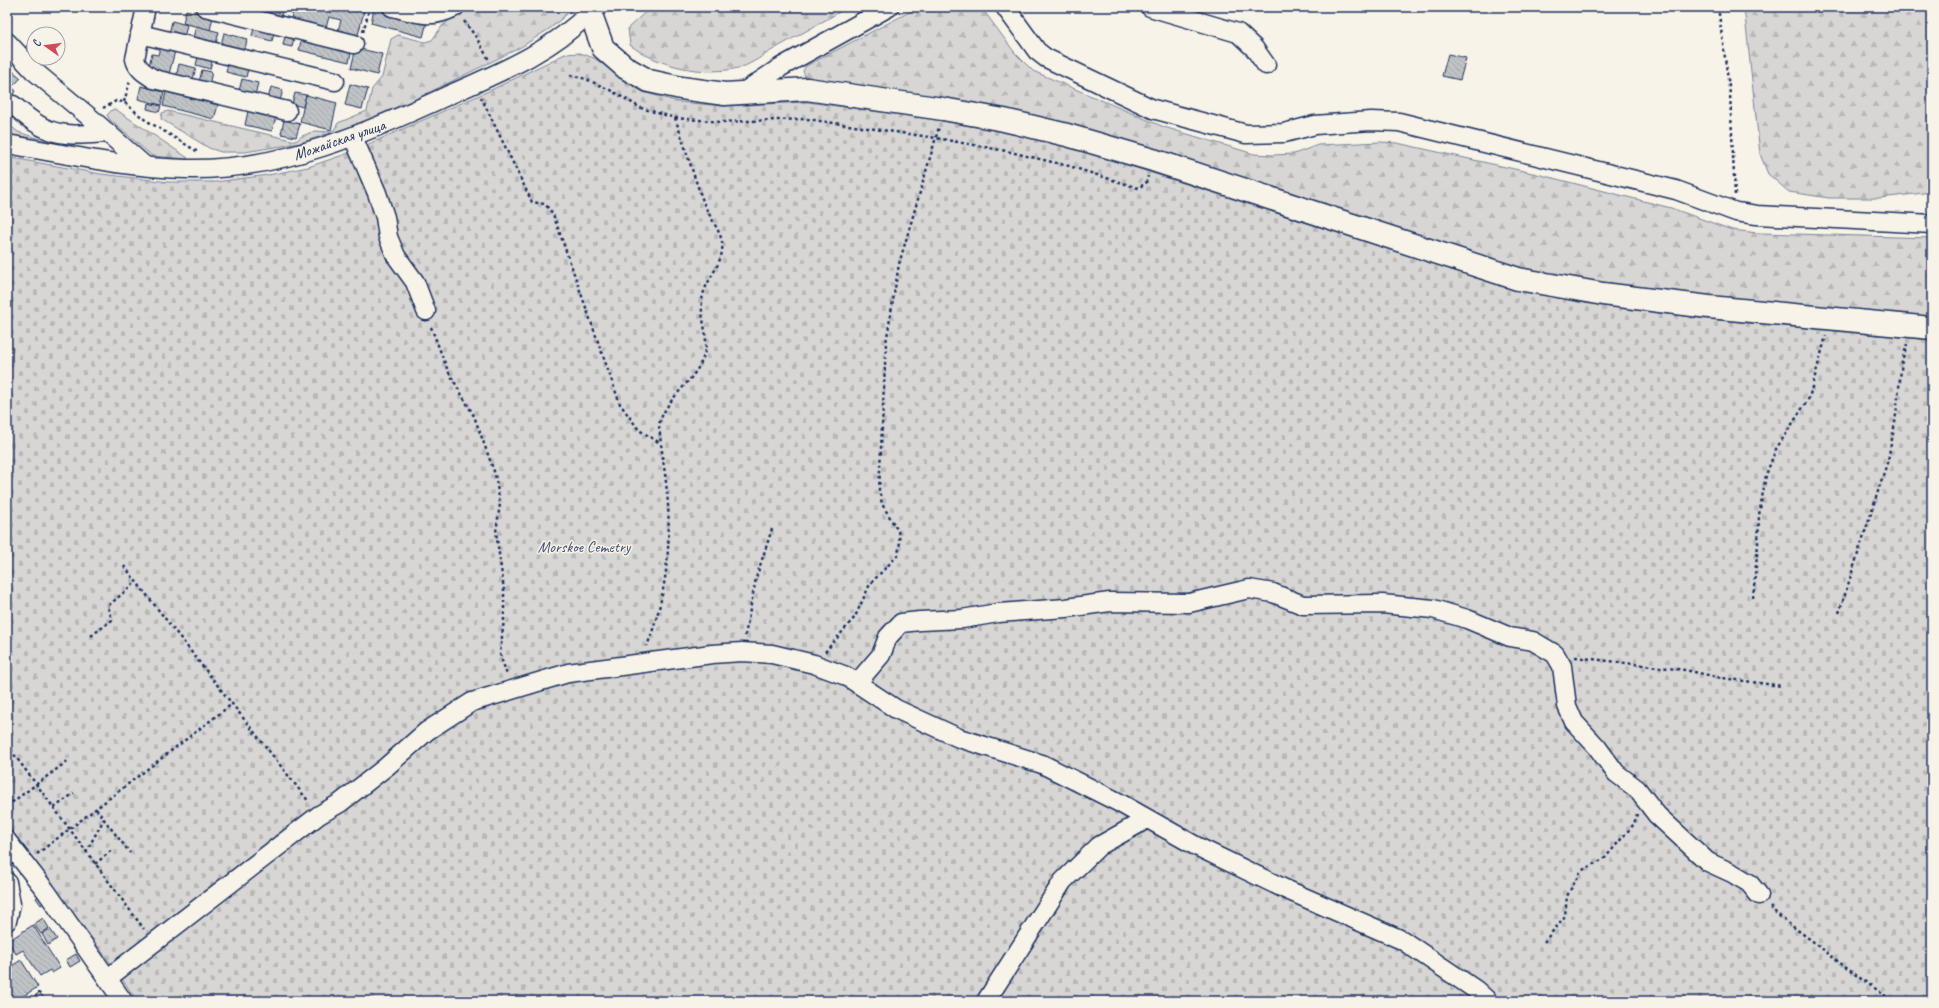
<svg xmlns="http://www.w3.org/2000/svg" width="1939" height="1008" font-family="Caveat,sans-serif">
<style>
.grass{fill:#d7d6d4;stroke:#798299}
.forest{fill:url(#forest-firs);stroke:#798299}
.cemetery{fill:url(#cemetery-stones);stroke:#798299}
.building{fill:url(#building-back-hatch);stroke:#1b2f5e}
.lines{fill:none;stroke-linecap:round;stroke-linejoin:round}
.minor-casing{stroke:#1b2f5e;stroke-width:21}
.major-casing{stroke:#1b2f5e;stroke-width:25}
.path{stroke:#1b2f5e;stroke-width:2.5;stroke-dasharray:3 3;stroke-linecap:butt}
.minor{stroke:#f7f3e8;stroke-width:18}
.major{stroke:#f7f3e8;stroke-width:22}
.labels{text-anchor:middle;stroke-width:3;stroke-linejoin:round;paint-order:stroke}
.street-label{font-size:16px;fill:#1b2f5e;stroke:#f7f3e8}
.park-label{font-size:16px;fill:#415076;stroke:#f7f3e8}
</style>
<defs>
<pattern id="forest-firs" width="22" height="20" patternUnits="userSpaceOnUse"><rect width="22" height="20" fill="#d7d6d4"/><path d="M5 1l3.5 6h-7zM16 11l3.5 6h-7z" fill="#b8b8b8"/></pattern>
<pattern id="cemetery-stones" width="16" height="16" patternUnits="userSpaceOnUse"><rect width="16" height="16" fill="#d7d6d4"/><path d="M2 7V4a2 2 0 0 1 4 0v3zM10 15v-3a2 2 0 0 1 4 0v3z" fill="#b8b8b8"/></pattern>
<pattern id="building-back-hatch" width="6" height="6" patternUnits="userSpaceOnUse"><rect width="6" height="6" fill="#c0c3c5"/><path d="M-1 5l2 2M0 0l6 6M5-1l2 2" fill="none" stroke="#a4a8ac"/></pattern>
</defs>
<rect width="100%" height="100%" fill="#f7f3e8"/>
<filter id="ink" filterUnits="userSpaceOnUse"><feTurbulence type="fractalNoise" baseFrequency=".025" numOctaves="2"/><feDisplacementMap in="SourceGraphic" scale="8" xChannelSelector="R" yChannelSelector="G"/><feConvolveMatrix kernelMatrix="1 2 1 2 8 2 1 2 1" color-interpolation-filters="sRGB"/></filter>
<g filter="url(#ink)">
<path class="grass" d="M7,123l11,9 40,13 -51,-7z"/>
<g class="forest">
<path d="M472,7h103l-23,20 -31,20 -103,51 -68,29 -50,16 -55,9h-24l-12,-4 -48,-29 1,-6 6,-2 128,30 6,-5 13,-5 15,1 4,-2 4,-7 29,-12 5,-22 10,-12 9,-38 7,-4 27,7 7,-2 11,-15 12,-9z"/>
<path d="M651,7h197c-24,14 -49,28 -74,42 -10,6 -21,14 -32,18 -36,10 -83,0 -112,-22l-2,-17z"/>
<path d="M919,7h62l34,46 18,18 131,56 90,27 19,1 21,-1 24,-9 62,-3 17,1 140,31 134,34 61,22 26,3 174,5v79l-218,-21 -110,-13 -84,-15 -365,-119 -87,-24 -256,-46 -7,-3 -2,-5 3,-5z"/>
<path d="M1744,7h188v185l-52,6h-51l-40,-6 -21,-18 -8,-20z"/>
<path d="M113,109l5,2 70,47 -2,1 -34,-3 -42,-36 -3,-5z"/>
</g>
<path class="cemetery" d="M580,53l14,5 49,34 36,10 45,4 84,-4 142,20 61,11 60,14 445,143 88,16 103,13 225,21v661h-1795l-17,-25 -113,-152v-667l94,17 68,8h46l53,-7 40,-8 38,-13 145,-64 74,-36z"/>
<g class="building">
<path d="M228,7h55l-3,13z"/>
<path d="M291,7h11l12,4 1,-4h50l-8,32 -20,-5 4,-14 -12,-3 -4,14 -35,-9 4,-14z"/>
<path d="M374,8l53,14 -4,15 -52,-14z"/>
<path d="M186,10l27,7 -3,13 -27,-7z"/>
<path d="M172,21l15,4 -3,13 -15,-4z"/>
<path d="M255,24l20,5 -3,12 -20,-5z"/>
<path d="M196,26l23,6 -4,15 -23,-5z"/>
<path d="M286,31l9,2 -3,14 -9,-2z"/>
<path d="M224,33l23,6 -3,16 -24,-6z"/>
<path d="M302,36l50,12 -3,14 -50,-12z"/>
<path d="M29,43l5,5v10h5l-3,3 -13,-11z"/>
<path d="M161,44l15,3 -7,27 -21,-5 4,-15 6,1z"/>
<path d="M356,48l26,6 -5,21 -26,-7z"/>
<path d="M199,53l14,4 -3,12 -14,-4z"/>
<path d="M1448,54l18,4 -6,22 -18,-4z"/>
<path d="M229,60l20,5 -3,12 -20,-5z"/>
<path d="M179,64l17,4 -4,14 -16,-4z"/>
<path d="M9,68l12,10 -7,7 -7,-6v-9z"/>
<path d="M202,70l10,2 -3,13 -10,-3z"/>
<path d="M242,79l16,4 -3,12 -16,-4z"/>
<path d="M350,84l18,5 -6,20 -17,-4z"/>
<path d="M141,86l23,6 -3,13 -23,-6z"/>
<path d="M12,87l4,4 -8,10 -1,-8z"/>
<path d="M271,87l12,3 -3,11 -12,-2z"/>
<path d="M166,92l52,13 -4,14 -51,-13z"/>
<path d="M295,93l11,2 -3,12 -11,-3z"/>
<path d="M306,95l31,8 -6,27 -31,-8z"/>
<path d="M148,103l13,3 -2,6 -12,-3z"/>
<path d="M248,111l28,6 -4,14 -27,-6z"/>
<path d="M284,120l16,4 -4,13 -15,-3z"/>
<path d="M41,894l6,7 -6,4 -5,-7z"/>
<path d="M43,918l6,10 -8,6 -7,-10z"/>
<path d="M33,925l27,43 -8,5 -2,-3 -10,6 -17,-26 -7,4 -8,-13z"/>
<path d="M50,929l7,10 -9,6 -6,-11z"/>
<path d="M76,954l4,7 -10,6 -4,-7z"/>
<path d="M21,960l17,27 -23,14h-8v-32z"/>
<path d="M39,992l8,9h-17z"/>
</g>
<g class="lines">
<g class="minor-casing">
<g id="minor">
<path d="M146,7l-11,52c2,10 11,15 19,20l133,32"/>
<path d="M205,7l149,37"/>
<path d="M392,7c27,6 37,13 63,0"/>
<path d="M1005,7l32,44 9,7 107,51 93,25 38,-1 31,-8 27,-2 29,-2 28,1 277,68 60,22 21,3 175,9"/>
<path d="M1150,7l88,26 16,15 12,17"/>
<path d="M140,34l195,47"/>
<path d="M7,42l27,29 59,49 52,46"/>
<path d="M745,91l36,-24 108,-60"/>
<path d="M13,105c11,9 22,20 36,25 18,7 40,4 59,3"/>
<path d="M353,137l24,56 8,24 3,20 8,19 19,26 11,29"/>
<path d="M7,144c59,10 119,24 179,25 95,2 181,-36 265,-75 50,-22 101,-43 139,-82"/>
<path d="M857,683l24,-28 7,-18 13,-14 19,-2 42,-2 36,-6 68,-5 44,-6 79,1 60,-14 24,4 30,12 79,-1 51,5 34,10 43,18 23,4 22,13 7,12 5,40 7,16 23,25 19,26 21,16 20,26 51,47 24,11 17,10 10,12"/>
<path d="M7,841l39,50 77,110"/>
<path d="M7,921l4,-17 -4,-22"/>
<path d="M108,978l211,-163 21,-12 46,-36 41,-36 45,-29 96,-29 144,-19 30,-2 30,2 42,10 32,12 50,33 63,29 83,26 76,38 78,44 89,43 117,51 74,50 12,11"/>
<path d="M986,1001l77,-120 36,-35 48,-27"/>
</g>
</g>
<g class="major-casing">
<path id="major" d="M595,7l-5,5 13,36 23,20 23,13 32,7 44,6 82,-5 136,20 61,11 63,15 86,25 365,119 85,15 106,13 223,21"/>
</g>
<g class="path">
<path d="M1718,7l12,87 5,102"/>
<path d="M464,21l12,16 13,23"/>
<path d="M363,32l7,-25"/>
<path d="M570,75l16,4 24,11 31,18 34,10c10,28 18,56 28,83 4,12 18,31 19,41 3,23 -18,37 -20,59 -2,18 8,36 2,54 -9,28 -38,41 -45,70 2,23 6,45 8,67 5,52 -1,106 -20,154"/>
<path d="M481,97l51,105 13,2 8,10 67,190 19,26 21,13"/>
<path d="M124,102l6,-21"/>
<path d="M103,108l13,-7 8,1 20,17 54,33"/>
<path d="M675,118l46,4 86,-3 129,19 70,13 63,15 69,22 8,-5 2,-7"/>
<path d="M431,327l17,44 26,45 21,58 5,30 -4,28 8,58v29l-4,35 7,21"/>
<path d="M124,566l185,236"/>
<path d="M1753,598l5,-54 1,-29 7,-40 10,-26 33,-51 17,-62"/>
<path d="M1839,613l49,-153 7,-37 7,-62 5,-17"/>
<path d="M91,636l21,-16 -4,-14 28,-24"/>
<path d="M745,636l11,-58 16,-49"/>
<path d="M825,652l30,-35 15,-33 28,-29 2,-13 -2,-11 -16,-27 -3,-14 7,-147 13,-79 40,-137"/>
<path d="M1575,657l110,13 37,8 60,8"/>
<path d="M7,745l137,184"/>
<path d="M7,806l62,-46"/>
<path d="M54,808l20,-15"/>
<path d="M96,809l34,44"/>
<path d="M86,852l18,-33"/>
<path d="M37,854l195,-150"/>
<path d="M95,864l17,-14"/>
<path d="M1770,907c15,16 33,26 50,40 21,17 41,33 64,47l4,7"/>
<path d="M1544,942l21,-26 2,-20 14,-25 24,-13 29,-34 3,-10"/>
</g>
<use href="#minor" class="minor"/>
<use href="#major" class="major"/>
</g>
</g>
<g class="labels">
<g class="street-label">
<text transform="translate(339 139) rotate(-19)" y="6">Можайская улица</text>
</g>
<g class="park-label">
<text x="584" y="552">Morskoe Cemetry</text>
</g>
</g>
<rect width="1939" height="1008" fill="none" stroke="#f7f3e8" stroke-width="24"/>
<rect x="12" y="12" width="1915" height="984" fill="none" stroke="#1b2f5e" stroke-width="1.5" filter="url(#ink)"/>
<g transform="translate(46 46) rotate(284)"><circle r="19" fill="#f7f3e8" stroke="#9fa5b1"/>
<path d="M0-3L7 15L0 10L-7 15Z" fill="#d1495b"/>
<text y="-6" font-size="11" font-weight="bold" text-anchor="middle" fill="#1b2f5e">С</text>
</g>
</svg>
